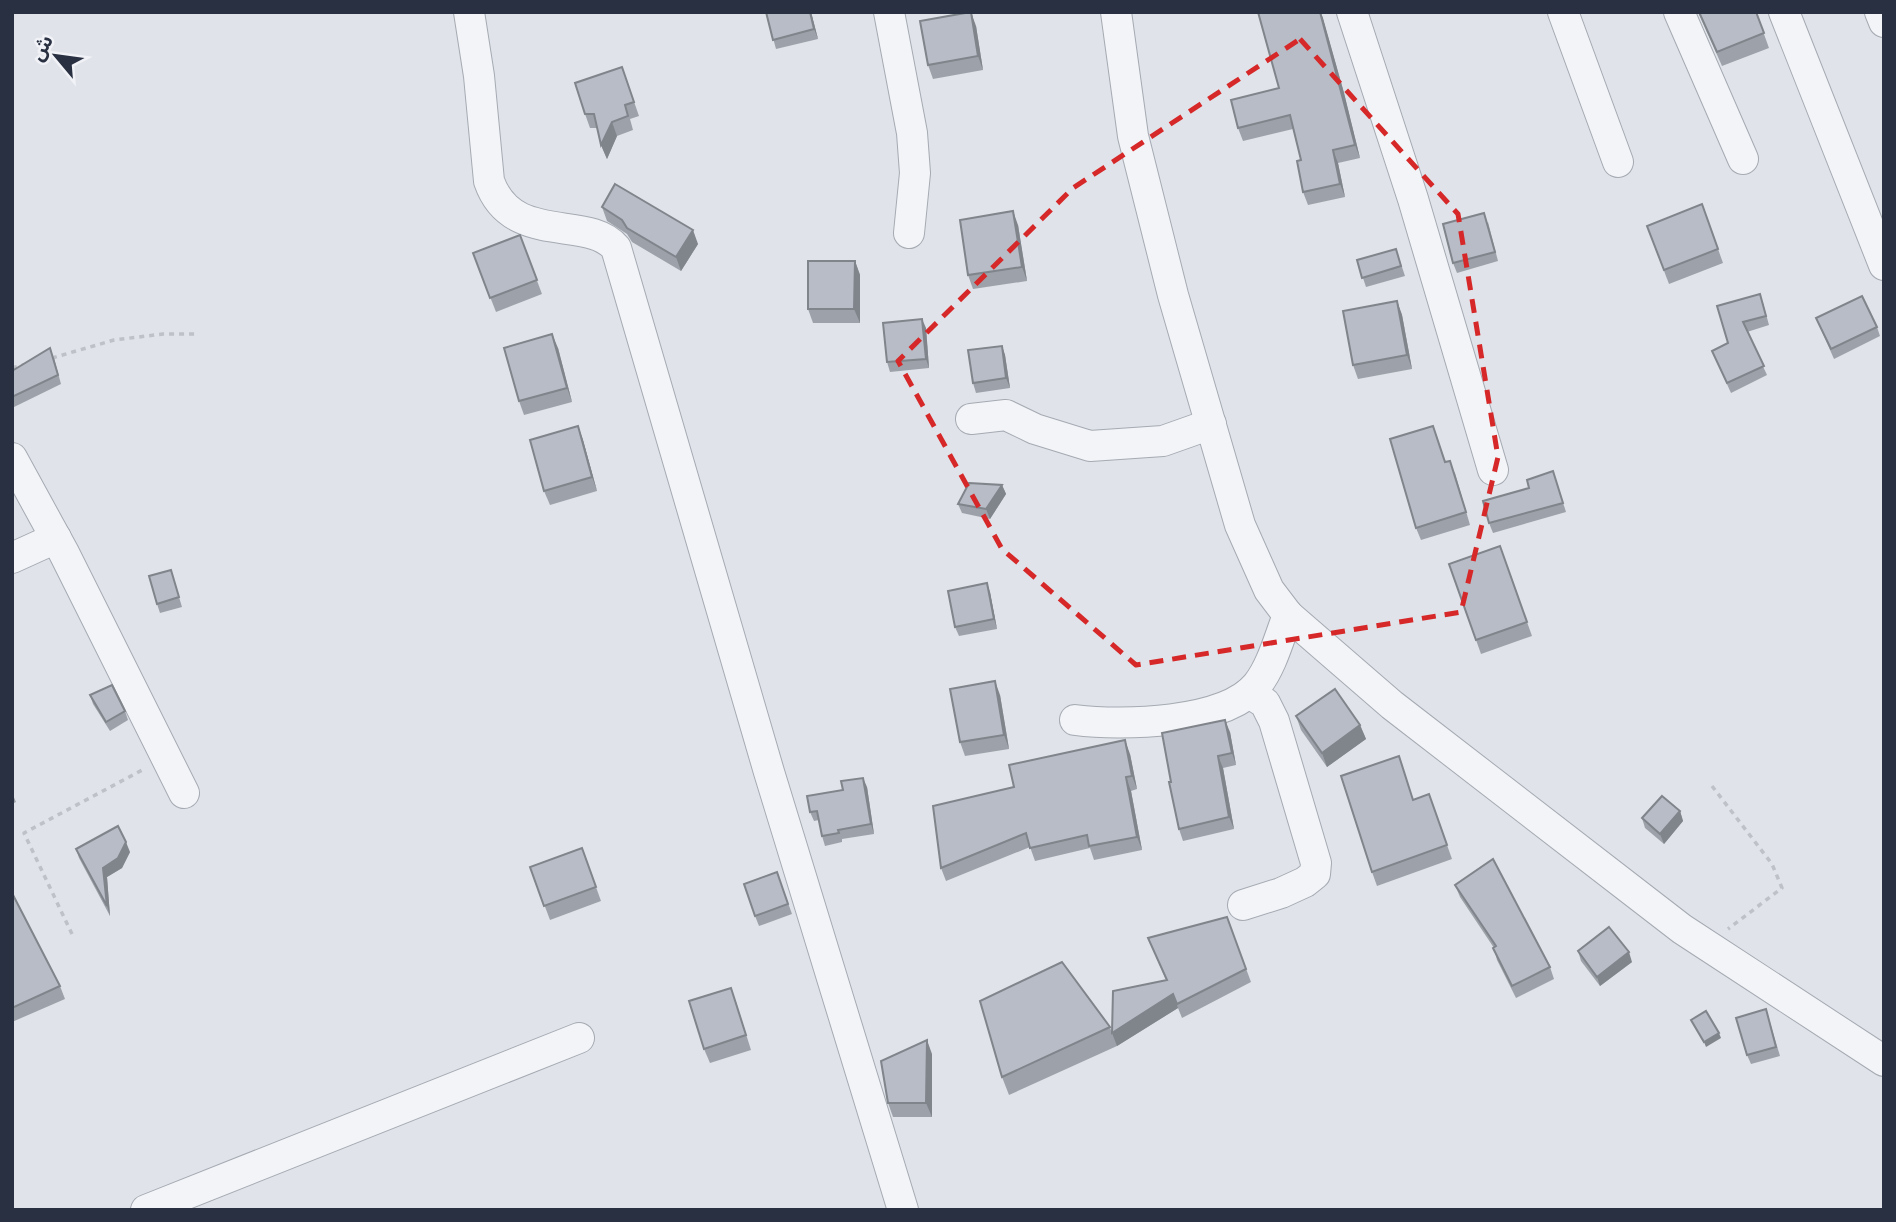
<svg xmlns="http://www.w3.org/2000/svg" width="1896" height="1222" font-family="Helvetica,'Noto Sans Arabic',sans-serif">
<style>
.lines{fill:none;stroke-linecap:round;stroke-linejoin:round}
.minor-casing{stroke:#a5aab3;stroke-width:32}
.path{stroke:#bec1c8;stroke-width:3.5;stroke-dasharray:5 5;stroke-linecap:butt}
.minor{stroke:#f3f4f7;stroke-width:30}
.wall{fill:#9da2aa}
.shaded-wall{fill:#80848b}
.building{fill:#b7bcc6;stroke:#80848b;stroke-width:2}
.marked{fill:none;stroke:#d62828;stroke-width:5;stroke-dasharray:14 9;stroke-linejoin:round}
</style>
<rect width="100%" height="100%" fill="#e0e3e9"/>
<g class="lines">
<g class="minor-casing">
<g id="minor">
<path d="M469,12l10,64 10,105c23,66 99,33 127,67l153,524 134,438"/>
<path d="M889,12l23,121 3,40 -6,60"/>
<path d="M1116,12l17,124 40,159 67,230 29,65 19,25 104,90 290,224 202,132"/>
<path d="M1352,12l61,187 80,271"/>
<path d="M1563,12l55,150"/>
<path d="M1679,12l64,147"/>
<path d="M1784,12l100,253"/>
<path d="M1880,12l4,10"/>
<path d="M971,419l35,-4 29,14 55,17 73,-5 48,-17"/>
<path d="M12,458l52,95 120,240"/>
<path d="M12,558l44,-20"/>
<path d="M1075,720c46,6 150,4 182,-35 15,-19 22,-47 31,-70"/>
<path d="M1243,905l38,-12 24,-11 10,-8 1,-11 -42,-142 -9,-18 -16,-10"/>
<path d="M146,1210l433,-172"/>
</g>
</g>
<g class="path">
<path d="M52,358l62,-18 49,-6h36"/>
<path d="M12,368l15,-4"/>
<path d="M1712,786l60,78 10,24 -54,41"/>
<path d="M72,934l-48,-101 122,-65"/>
</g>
<use href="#minor" class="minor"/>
</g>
<g class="wall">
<path d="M766,12h45l7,27 -42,10z"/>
<path d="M1258,12h63l23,81 16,65 -22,5 7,34 -37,8 -5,-13 -2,-32 -8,-31 -50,12 -5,-13 41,-40z"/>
<path d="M1698,12h58l13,36 -47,18z"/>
<path d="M976,26l7,44 -50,9 -5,-14z"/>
<path d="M622,67l17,49 -9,3 3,11 -16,6 -10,23 -6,-14 -3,-17h-8l-5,-14z"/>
<path d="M1702,204l21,59 -54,21 -22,-58z"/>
<path d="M602,207l96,37 -17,27 -49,-29 -5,-8 -20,-13z"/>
<path d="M1488,222l10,39 -41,12 -4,-10z"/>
<path d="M1018,225l9,56 -54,8 -5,-14z"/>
<path d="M520,235l22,59 -46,18 -23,-59z"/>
<path d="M1396,249l9,27 -39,11 -9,-27z"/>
<path d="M855,261l5,14v48h-47l-5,-14z"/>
<path d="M1397,301l5,14 10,54 -54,10 -5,-14z"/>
<path d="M1763,303l6,22 -22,7 20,43 -36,18 -19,-42 16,-8 -11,-37z"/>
<path d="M1816,318l61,9 3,9 -46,23z"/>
<path d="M926,328l3,40 -39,4 -3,-10z"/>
<path d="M1002,346l3,9 5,33 -34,5 -3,-10z"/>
<path d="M558,348l14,54 -48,13 -5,-14z"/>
<path d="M54,358l7,26 -49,24v-37z"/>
<path d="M578,426l5,14 14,51 -47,14 -6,-14z"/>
<path d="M1433,426l12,36 10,11 15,52 -49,15 -5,-12z"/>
<path d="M1553,471l13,41 -73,21 -4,-10 40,-35z"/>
<path d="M1002,485l4,9 -16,25 -28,-6 -4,-9z"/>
<path d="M1500,546l32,90 -51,18 -32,-90z"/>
<path d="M171,570l11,37 -22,6 -3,-9z"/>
<path d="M990,592l7,37 -38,7 -4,-9z"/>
<path d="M90,695l35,16 3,9 -18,11 -17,-27z"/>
<path d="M1000,695l9,54 -44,7 -5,-14z"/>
<path d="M1296,716l64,9 6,14 -39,28 -26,-37z"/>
<path d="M1230,732l6,33 -13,3 11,61 -51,12 -4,-12z"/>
<path d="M1130,754l7,35 -6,2 11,59 -48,10 -4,-12 -55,13 -5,-14 -84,34 -5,-13 73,-81z"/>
<path d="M867,787l7,47 -32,5v3l-17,4 -3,-10 -3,-16 -5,1 -4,-9z"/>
<path d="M12,793l4,9 -4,2z"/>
<path d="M1429,794l23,65 -75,27 -5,-14 42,-72z"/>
<path d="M1680,811l3,10 -19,23 -19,-16 -3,-10z"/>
<path d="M582,848l19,53 -51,19 -20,-53z"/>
<path d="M76,849l54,3 -8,16 -15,9 3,39 -31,-58z"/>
<path d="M777,872l15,42 -33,12 -4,-10z"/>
<path d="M1455,885l95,82 4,12 -38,19 -19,-38 -3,-12 -34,-51z"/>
<path d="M12,893l48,93 5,13 -53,23z"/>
<path d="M1227,917l24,65 -69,36 -4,-10 -61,38 -108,49 -7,-18 108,-50 2,6 54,-53 -18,-42z"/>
<path d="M1578,951l54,11 -32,24 -19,-25z"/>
<path d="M736,1002l15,48 -41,13 -6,-14z"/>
<path d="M1766,1009l14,47 -29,8 -4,-9z"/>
<path d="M932,1054v63h-39l-5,-14z"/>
</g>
<g class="shaded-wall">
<path d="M810,12h1l7,27 -4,-10z"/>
<path d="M971,12l5,14 7,44 -5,-14z"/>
<path d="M1320,12l3,6 21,75 16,65 -5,-13z"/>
<path d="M612,122l5,14 -10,23 -6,-14z"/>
<path d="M1333,150l5,13 7,34 -5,-13z"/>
<path d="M1013,211l5,14 9,56 -5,-14z"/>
<path d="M693,230l5,14 -17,27 -5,-14z"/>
<path d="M855,261l5,14v48l-6,-14z"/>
<path d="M1397,301l5,14 10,54 -5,-14z"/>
<path d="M922,319l4,9 3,40 -3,-9z"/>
<path d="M552,334l6,14 14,54 -5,-14z"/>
<path d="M1002,346l3,9 5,33 -4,-10z"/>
<path d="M578,426l5,14 14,51 -5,-14z"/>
<path d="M1002,485l4,9 -16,25 -4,-10z"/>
<path d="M987,583l3,9 7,37 -3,-10z"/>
<path d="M995,681l5,14 9,54 -5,-14z"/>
<path d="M1225,720l5,12 6,33 -4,-12z"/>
<path d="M1360,725l6,14 -39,28 -5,-14z"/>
<path d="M1125,740l5,14 7,35 -5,-13z"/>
<path d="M1218,756l5,12 11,61 -5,-12z"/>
<path d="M1126,777l5,14 11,59 -5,-13z"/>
<path d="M863,778l4,9 7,47 -3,-10z"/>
<path d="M1680,811l3,10 -19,23 -4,-10z"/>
<path d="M126,842l4,10 -8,16 -15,9 3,39 -3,-10 -4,-38z"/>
<path d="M1629,952l3,10 -32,24 -3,-9z"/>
<path d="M1173,994l5,14 -61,38 -5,-13z"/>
<path d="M1719,1033l2,5 -15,9 -2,-5z"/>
<path d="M927,1040l5,14v63l-6,-14z"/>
</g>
<g class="building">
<path d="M766,12h44l4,17 -41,11z"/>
<path d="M971,12l7,44 -50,9 -8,-44z"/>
<path d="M1258,12h62l35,133 -22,5 7,34 -37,8 -6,-31 4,-1 -11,-45 -52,13 -7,-28 48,-12z"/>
<path d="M1699,12h57l8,21 -47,19z"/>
<path d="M622,67l12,35 -9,3 3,11 -16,6 -11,23 -7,-31h-9l-10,-31z"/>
<path d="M615,184l78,46 -17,27 -49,-29 -5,-8 -20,-13z"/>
<path d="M1702,204l16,45 -54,21 -17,-44z"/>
<path d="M1013,211l9,56 -54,8 -8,-55z"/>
<path d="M1484,213l11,39 -42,11 -10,-39z"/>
<path d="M520,235l17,45 -47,18 -17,-45z"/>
<path d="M1396,249l5,17 -39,12 -5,-18z"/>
<path d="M808,261h47l-1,48h-46z"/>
<path d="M1760,294l6,22 -23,6 21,44 -37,17 -15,-32 16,-8 -11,-37z"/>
<path d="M1862,296l15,31 -46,22 -15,-31z"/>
<path d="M1397,301l10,54 -54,10 -10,-54z"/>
<path d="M922,319l4,40 -39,3 -4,-39z"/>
<path d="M552,334l15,54 -48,13 -15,-53z"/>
<path d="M1002,346l4,32 -33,5 -5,-33z"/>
<path d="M50,348l8,27 -46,22v-26z"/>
<path d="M578,426l14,51 -48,14 -14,-51z"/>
<path d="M1433,426l12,36 5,-1 16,51 -50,16 -26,-89z"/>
<path d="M1553,471l10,32 -74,20 -6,-22 46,-13 -2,-8z"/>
<path d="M969,483l33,2 -16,24 -28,-5z"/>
<path d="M1500,546l27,76 -51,18 -27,-76z"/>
<path d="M171,570l8,27 -22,7 -8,-28z"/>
<path d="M987,583l7,36 -39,8 -7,-36z"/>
<path d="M995,681l9,54 -44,7 -10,-53z"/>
<path d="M112,685l13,26 -19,11 -16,-27z"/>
<path d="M1335,689l25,36 -38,28 -26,-37z"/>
<path d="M1225,720l7,33 -14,3 11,61 -50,12 -10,-47h2l-9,-49z"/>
<path d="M1125,740l7,36 -6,1 11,60 -48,9 -2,-11 -57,13 -4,-15 -85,35 -8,-62 81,-19 -5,-22z"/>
<path d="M1399,756l14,44 16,-6 18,51 -75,27 -31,-96z"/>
<path d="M863,778l8,46 -33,6 1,3 -17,3 -5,-25 -7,1 -3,-16 36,-6 -2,-9z"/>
<path d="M1662,796l18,15 -20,23 -18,-16z"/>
<path d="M118,826l8,16 -8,16 -15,10 4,38 -31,-57z"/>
<path d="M582,848l14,39 -52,19 -14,-39z"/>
<path d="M1493,859l57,108 -38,19 -19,-38 3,-2 -41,-61z"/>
<path d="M777,872l11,32 -33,12 -11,-32z"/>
<path d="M12,893l48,93 -48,22z"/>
<path d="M1227,917l19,52 -69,35 -4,-10 -61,39 1,-42 54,-11 -19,-42z"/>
<path d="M1609,927l20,25 -32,25 -19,-26z"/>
<path d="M1062,962l48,65 -108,50 -22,-76z"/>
<path d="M731,988l15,47 -42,14 -15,-48z"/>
<path d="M1766,1009l10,38 -29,8 -11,-37z"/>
<path d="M1706,1011l13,22 -15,9 -13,-22z"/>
<path d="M927,1040l-1,63h-38l-7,-42z"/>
</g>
<path class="marked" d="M1300,39l158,175 40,243 -37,155 -325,53 -134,-116 -104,-188 175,-173z"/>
<rect width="1896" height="1222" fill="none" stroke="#293041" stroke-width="28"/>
<g transform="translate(56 56) rotate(299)" stroke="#f0f2f7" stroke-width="5" paint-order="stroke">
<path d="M0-5L12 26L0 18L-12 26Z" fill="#293041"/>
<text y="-10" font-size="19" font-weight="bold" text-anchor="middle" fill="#293041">ش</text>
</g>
</svg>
